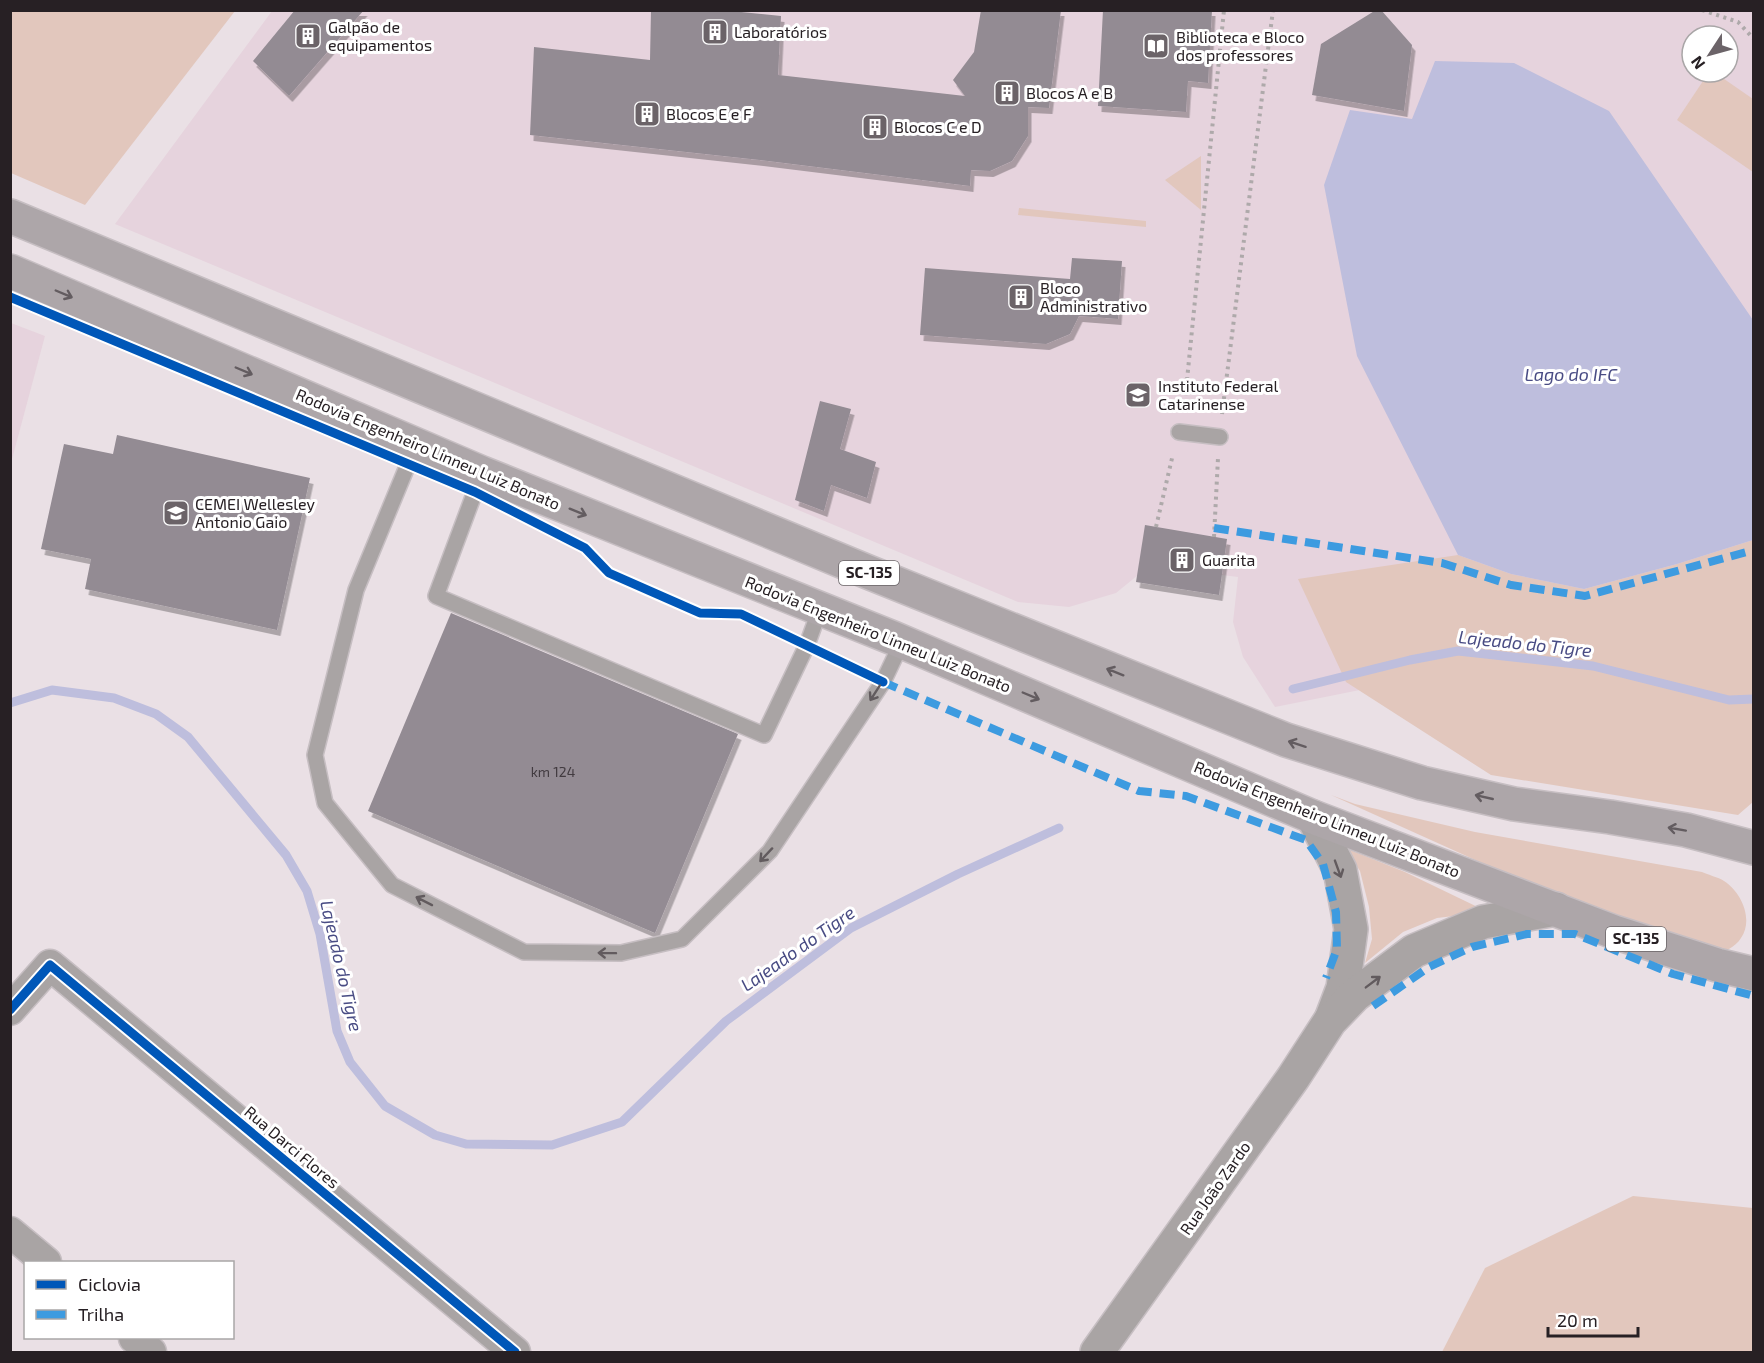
<svg xmlns="http://www.w3.org/2000/svg" width="1764" height="1363" font-family="'Exo 2',sans-serif">
<style>
.built{fill:#e6d3dd;fill-rule:evenodd}
.green{fill:#e2c7bd}
.water{fill:#bebedd}
.lines{fill:none;stroke-linecap:round;stroke-linejoin:round}
.stream{stroke:#bebedd;stroke-width:9}
.building{fill:#938b93;filter:url(#shadow)}
.lane-casing{stroke:#c6bec2;stroke-width:18}
.street-casing{stroke:#c6bec2;stroke-width:33}
.secondary-casing{stroke:#c6bec2;stroke-width:36}
.primary-casing{stroke:#c6bec2;stroke-width:36}
.path{stroke:#aea9aa;stroke-width:4;stroke-dasharray:3 4.5;stroke-linecap:butt}
.lane{stroke:#a9a4a4;stroke-width:15}
.street{stroke:#a9a4a4;stroke-width:30}
.secondary{stroke:#a9a4a4;stroke-width:33}
.primary{stroke:#ada6a9;stroke-width:33}
.quiet{stroke:#3d9be0;stroke-width:8;stroke-dasharray:15 8;stroke-linecap:butt}
.cycleway-casing{stroke:#fff;stroke-width:13}
.cycleway{stroke:#0057b8;stroke-width:9}
.oneway{stroke:#635c60}
.oneway2{stroke:#625b5e}
.labels{text-anchor:middle;stroke-width:6;stroke-linejoin:round;paint-order:stroke}
.number-label{font-size:14px;fill:#423b40}
.shield{fill:#fff;stroke:#686366;stroke-width:1.5}
.shield-label{font-size:15px;font-weight:bold;fill:#272024}
.poi-label{font-size:16px;fill:#272024;stroke:#fff;text-anchor:start}
.street-label{font-size:16px;fill:#272024;stroke:#fff}
.water-label{font-size:18px;font-style:italic;fill:#494c84;stroke:#fff}
</style>
<defs>
<filter id="shadow"><feDropShadow dx="3.5" dy="6" stdDeviation="0" flood-color="#0004"/></filter>
</defs>
<rect width="100%" height="100%" fill="#eae0e5"/>
<g class="built">
<path d="M272,11h1481v594l-8,8 -470,94 -32,-50 -10,-35 5,-45 -89,-11 -33,27 -47,14 -51,-5 -903,-378zM1692,36h36v36h-36z"/>
<path d="M11,323l34,13 -34,127z"/>
</g>
<g class="green">
<path d="M11,10h224v1l-150,194 -74,-32z"/>
<path d="M1709,72h5l39,27v73l-76,-52z"/>
<path d="M1201,156v54l-36,-30z"/>
<path d="M1019,208l127,13v6l-128,-12z"/>
<path d="M1753,540v262l-15,13 -247,-40 -145,-93 -48,-103 160,-24 53,19 73,15 93,-25z"/>
<path d="M1331,795l24,9 120,28 227,40c6,3 16,5 22,9 17,11 30,38 17,57 -6,10 -17,13 -27,18l-192,-75z"/>
<path d="M1345,848l60,24 83,40 -51,6 -34,14 -38,31 7,-24 -3,-32 -9,-36z"/>
<path d="M1633,1196l120,12v144h-311l43,-84z"/>
</g>
<path class="water" d="M1435,61l79,2 95,48 144,209v220l-76,24 -93,25 -73,-15 -53,-19 -101,-199 -33,-171 26,-75 62,9z"/>
<g class="lines">
<g class="stream">
<path d="M1293,689l117,-29 48,-9 135,15 136,34 25,-1"/>
<path d="M10,703l42,-13 62,8 42,16 32,23 98,118 21,36 13,43 17,97 13,31 35,44 50,29 31,9 86,1 70,-23 104,-101 125,-93 107,-54 101,-46"/>
</g>
</g>
<g class="building">
<path d="M295,10h69l-75,86 -36,-35z"/>
<path d="M651,10h70l60,6 -3,59 187,21 -12,-16 21,-28 7,-42h80l-12,98 -21,-1v29l-16,25 -22,10 -19,-1 -1,16 -210,-26 -230,-25 4,-88 116,13z"/>
<path d="M1103,10h109l-4,73 -20,-2 -2,31 -88,-6z"/>
<path d="M1376,10h5l31,35 -8,66 -92,-16 9,-51z"/>
<path d="M1072,258l50,3 -4,58 -39,-3 -9,18 -24,10 -126,-9 5,-67 145,11z"/>
<path d="M820,401l31,8 -11,40 36,13 -9,36 -36,-13 -7,26 -29,-11z"/>
<path d="M117,435l193,43 -33,152 -192,-41 6,-30 -50,-10 23,-105 49,10z"/>
<path d="M1145,525l82,14 -8,56 -83,-13z"/>
<path d="M451,613l287,121 -83,199 -287,-122z"/>
</g>
<g class="lines">
<g class="lane-casing">
<g id="lane">
<path d="M1179,432l41,5"/>
<path d="M416,445l-60,145 -41,165 10,48 67,82 132,67 97,1 61,-14 88,-88 113,-169 19,-40"/>
<path d="M482,473l-46,123 328,139 43,-90 13,-36"/>
</g>
</g>
<g class="street-casing">
<g id="street">
<path d="M10,1010l40,-45 465,387"/>
<path d="M10,1232l36,30"/>
<path d="M134,1338l17,14"/>
</g>
</g>
<g class="secondary-casing">
<g id="secondary">
<path d="M1313,817l27,53 11,59 -8,59 -11,29"/>
<path d="M1097,1352l196,-274 37,-57 25,-26 59,-44 69,-29 73,-13"/>
</g>
</g>
<g class="primary-casing">
<g id="primary">
<path d="M10,216l858,356 418,168 136,43 92,21 96,13 76,13 68,18"/>
<path d="M10,271l472,202 411,165 420,179 301,115 103,33 37,9"/>
</g>
</g>
<g class="path">
<path d="M1702,10l36,12 16,17"/>
<path d="M1184,410l40,-400"/>
<path d="M1222,414l51,-404"/>
<path d="M1156,527l17,-73"/>
<path d="M1214,537l4,-79"/>
</g>
<use href="#lane" class="lane"/>
<use href="#street" class="street"/>
<use href="#secondary" class="secondary"/>
<use href="#primary" class="primary"/>
<g class="quiet">
<path d="M1214,528l228,35 69,22 74,11 169,-46"/>
<path d="M883,682l256,109 47,5 120,44 17,24 13,48 1,37 -11,29"/>
<path d="M1373,1006l56,-39 43,-20 55,-13h48l98,40 81,22"/>
</g>
<g class="cycleway-casing">
<g id="cycleway">
<path d="M10,297l465,195 110,56 24,25 91,40 41,1 142,68"/>
<path d="M10,1010l40,-45 465,387"/>
</g>
</g>
<use href="#cycleway" class="cycleway"/>
</g>
<defs><path id="oneway-shaft" d="M-6 0H5M1.5-3L5.5 0L1.5 3" fill="none" stroke-width="1.6" stroke-linecap="round" stroke-linejoin="round" transform="scale(1.5)"/></defs>
<g class="oneway">
<use href="#oneway-shaft" transform="translate(64 294) rotate(23)"/>
<use href="#oneway-shaft" transform="translate(244 371) rotate(23)"/>
<use href="#oneway-shaft" transform="translate(578 512) rotate(22)"/>
<use href="#oneway-shaft" transform="translate(1115 672) rotate(-158)"/>
<use href="#oneway-shaft" transform="translate(1031 696) rotate(23)"/>
<use href="#oneway-shaft" transform="translate(1297 744) rotate(-162)"/>
<use href="#oneway-shaft" transform="translate(1484 797) rotate(-167)"/>
<use href="#oneway-shaft" transform="translate(1677 829) rotate(-170)"/>
</g>
<g class="oneway2">
<use href="#oneway-shaft" transform="translate(875 693) rotate(123)"/>
<use href="#oneway-shaft" transform="translate(766 855) rotate(133)"/>
<use href="#oneway-shaft" transform="translate(1338 869) rotate(70)"/>
<use href="#oneway-shaft" transform="translate(424 901) rotate(-153)"/>
<use href="#oneway-shaft" transform="translate(607 953) rotate(-179)"/>
<use href="#oneway-shaft" transform="translate(1373 982) rotate(-37)"/>
</g>
<defs>
<g id="building-square" transform="scale(1.35)"><rect x="-9" y="-9" width="18" height="18" rx="4" fill="#6b6368" stroke="#fff"/><path d="M-4-6H4V6H1V3H-1V6H-4ZM-2.5-4.3h1.7v1.8h-1.7ZM.8-4.3h1.7v1.8H.8ZM-2.5-1h1.7V.8h-1.7ZM.8-1h1.7V.8H.8Z" fill="#fff"/></g>
<g id="library-square" transform="scale(1.35)"><rect x="-9" y="-9" width="18" height="18" rx="4" fill="#6b6368" stroke="#fff"/><path d="M-6-4Q-3-5.5-.7-3.5V5Q-3 3-6 4ZM6-4Q3-5.5 .7-3.5V5Q3 3 6 4Z" fill="#fff"/></g>
<g id="university-square" transform="scale(1.35)"><rect x="-9" y="-9" width="18" height="18" rx="4" fill="#6b6368" stroke="#fff"/><path d="M0-5L7-2L0 1L-7-2ZM-4 1L0 2.5L4 1V4Q0 6-4 4Z" fill="#fff"/></g>
<g id="school-square" transform="scale(1.35)"><rect x="-9" y="-9" width="18" height="18" rx="4" fill="#6b6368" stroke="#fff"/><path d="M0-5L7-2L0 1L-7-2ZM-4 1L0 2.5L4 1V4Q0 6-4 4Z" fill="#fff"/></g>
</defs>
<g fill-rule="evenodd">
<use href="#building-square" x="715" y="32"/>
<use href="#building-square" x="308" y="36"/>
<use href="#library-square" x="1156" y="46"/>
<use href="#building-square" x="1007" y="93"/>
<use href="#building-square" x="647" y="114"/>
<use href="#building-square" x="875" y="127"/>
<use href="#building-square" x="1021" y="297"/>
<use href="#university-square" x="1138" y="395"/>
<use href="#school-square" x="176" y="513"/>
<use href="#building-square" x="1182" y="560"/>
</g>
<g class="labels">
<g class="number-label">
<text x="553" y="777">km 124</text>
</g>
<g class="shield">
<rect x="839" y="561" width="60" height="24" rx="4.5"/>
<rect x="1606" y="927" width="60" height="24" rx="4.5"/>
</g>
<g class="shield-label">
<text x="869" y="578">SC-135</text>
<text x="1636" y="944">SC-135</text>
</g>
<g class="poi-label">
<text x="328" y="33">Galpão de<tspan x="328" dy="18">equipamentos</tspan></text>
<text x="734" y="38">Laboratórios</text>
<text x="1176" y="43">Biblioteca e Bloco<tspan x="1176" dy="18">dos professores</tspan></text>
<text x="1026" y="99">Blocos A e B</text>
<text x="666" y="120">Blocos E e F</text>
<text x="894" y="133">Blocos C e D</text>
<text x="1040" y="294">Bloco<tspan x="1040" dy="18">Administrativo</tspan></text>
<text x="1158" y="392">Instituto Federal<tspan x="1158" dy="18">Catarinense</tspan></text>
<text x="195" y="510">CEMEI Wellesley<tspan x="195" dy="18">Antonio Gaio</tspan></text>
<text x="1202" y="566">Guarita</text>
</g>
<g class="street-label">
<text transform="translate(428 449) rotate(23)" y="6">Rodovia Engenheiro Linneu Luiz Bonato</text>
<text transform="translate(878 634) rotate(22)" y="6">Rodovia Engenheiro Linneu Luiz Bonato</text>
<text transform="translate(1327 819) rotate(22)" y="6">Rodovia Engenheiro Linneu Luiz Bonato</text>
<text transform="translate(292 1147) rotate(40)" y="6">Rua Darci Flores</text>
<text transform="translate(1215 1188) rotate(-55)" y="6">Rua João Zardo</text>
</g>
<g class="water-label">
<text x="1571" y="381">Lago do IFC</text>
<text transform="translate(1525 644) rotate(6)" y="6">Lajeado do Tigre</text>
<text transform="translate(798 949) rotate(-35)" y="6">Lajeado do Tigre</text>
<text transform="translate(341 966) rotate(77)" y="6">Lajeado do Tigre</text>
</g>
</g>
<rect width="1764" height="1363" fill="none" stroke="#272024" stroke-width="24"/>
<rect x="24" y="1261" width="210" height="78" fill="#ffffff" stroke="#a9a6a7" stroke-width="1.5"/>
<rect x="36" y="1280" width="30" height="9" fill="#0057b8" stroke="#a9a6a7" stroke-width="1.5"/>
<text x="78" y="1291" font-size="18" fill="#272024">Ciclovia</text>
<rect x="36" y="1310" width="30" height="9" fill="#3d9be0" stroke="#a9a6a7" stroke-width="1.5"/>
<text x="78" y="1321" font-size="18" fill="#272024">Trilha</text>
<g transform="translate(1710 54) rotate(234)"><circle r="28" fill="#ffffff" stroke="#a9a6a7" stroke-width="1.5"/>
<path d="M0-4.5L10 22L0 15L-10 22Z" fill="#6b6368"/>
<text y="-9" font-size="16" font-weight="bold" text-anchor="middle" fill="#272024">N</text>
</g>
<path d="M1548 1327v9h90v-9" fill="none" stroke="#272024" stroke-width="3"/>
<text x="1557" y="1327" font-size="18" fill="#272024" stroke="#ffffff" stroke-width="4.5" paint-order="stroke">20 m</text>
</svg>
